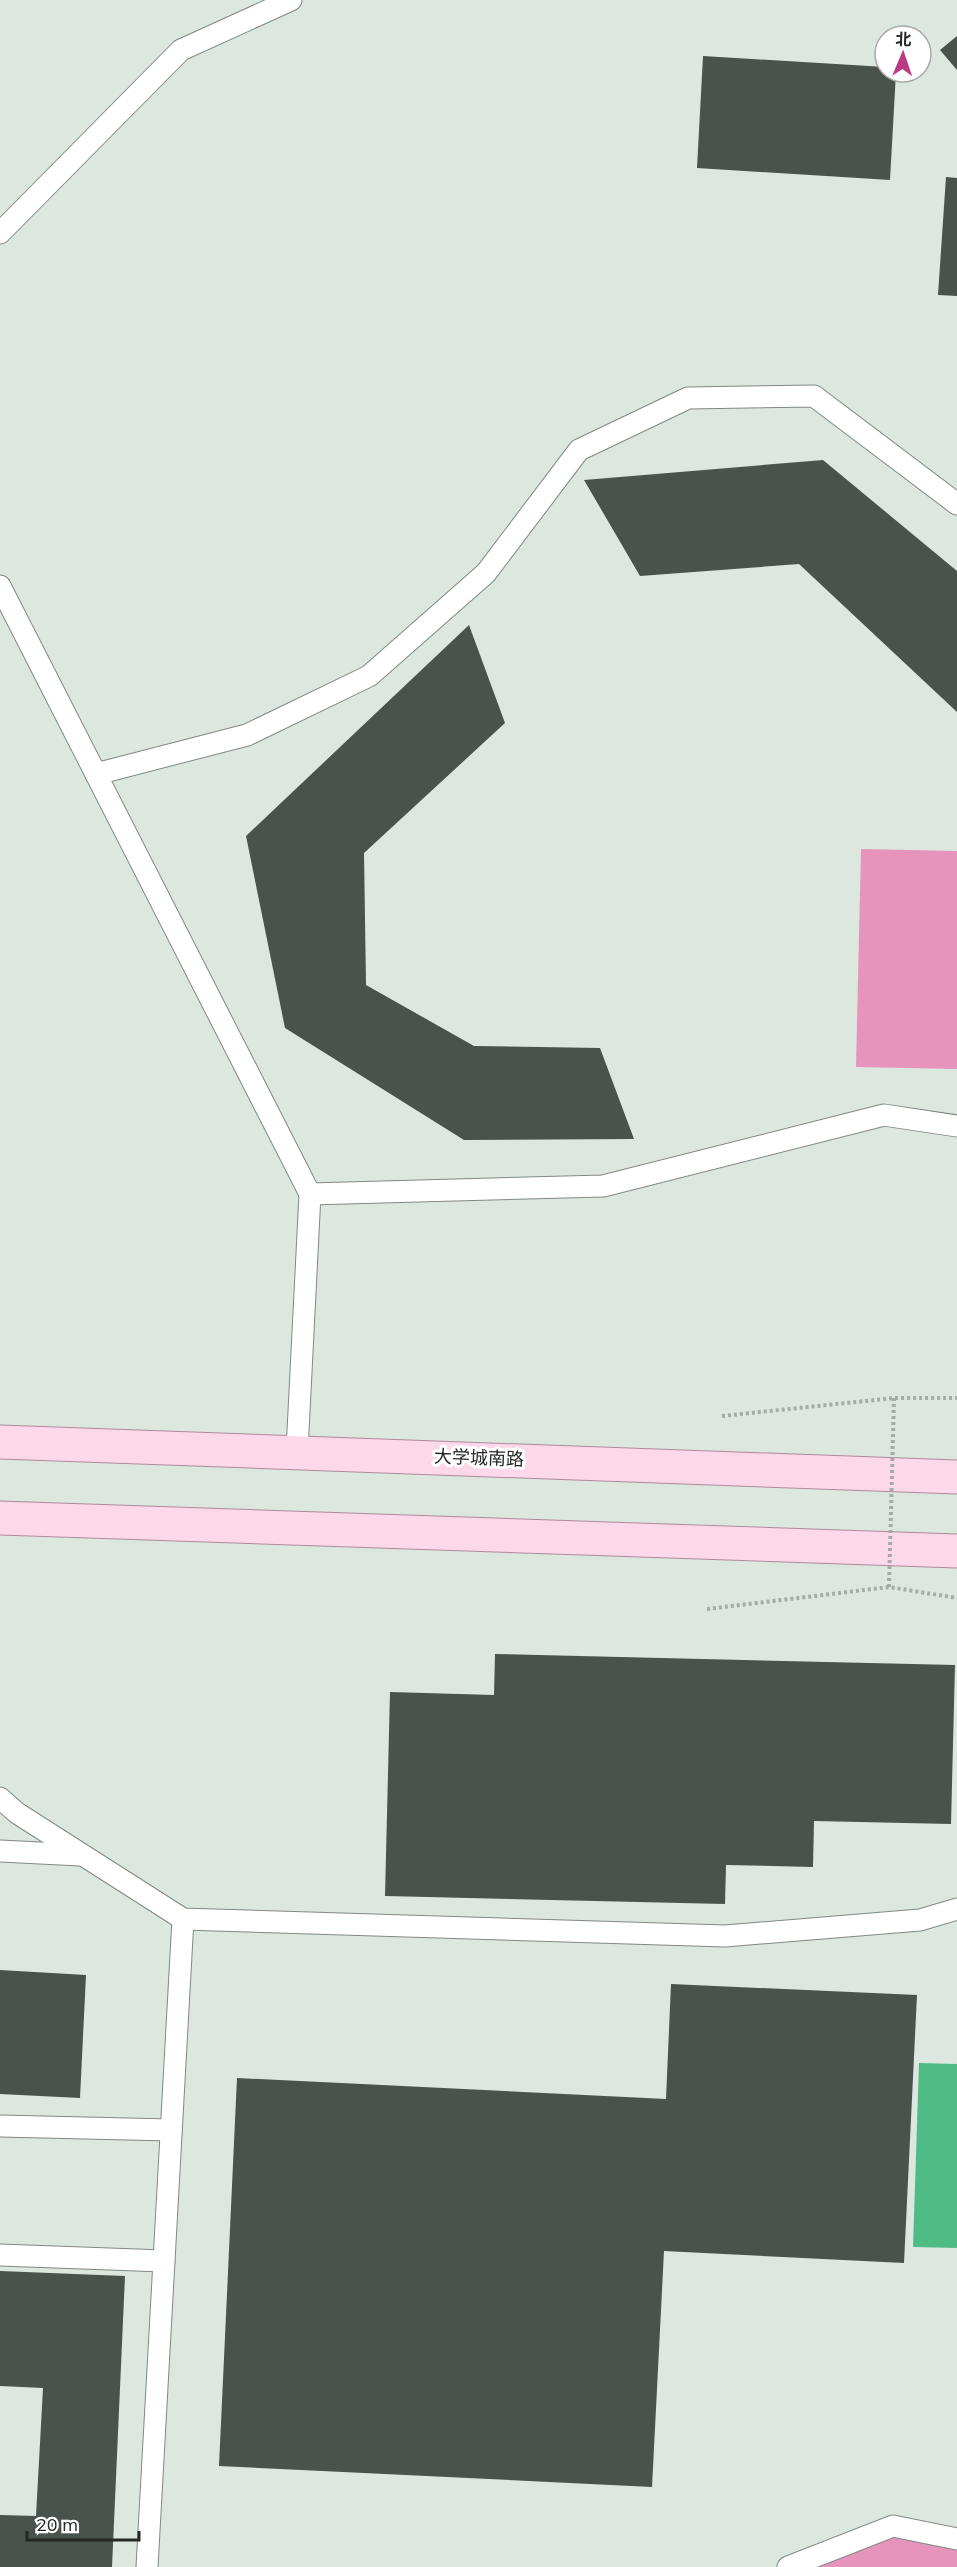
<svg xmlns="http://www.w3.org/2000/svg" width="957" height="2567" font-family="Mulish,'Noto Sans SC',sans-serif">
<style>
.green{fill:#e694bc}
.water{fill:#50bc85}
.building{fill:#49524c}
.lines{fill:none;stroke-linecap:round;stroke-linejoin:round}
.lane-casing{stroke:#808983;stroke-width:23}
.primary-casing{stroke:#b08a9b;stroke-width:35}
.path{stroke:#a3aca6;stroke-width:4;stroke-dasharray:3 3;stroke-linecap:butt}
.lane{stroke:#fff;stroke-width:21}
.primary{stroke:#fdd8e9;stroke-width:33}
.path-bridge{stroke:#a3aca6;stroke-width:4;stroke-dasharray:3 3;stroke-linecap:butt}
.labels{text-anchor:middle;stroke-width:6;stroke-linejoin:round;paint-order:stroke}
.street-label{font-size:18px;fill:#242825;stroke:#fff}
</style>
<rect width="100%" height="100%" fill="#dce7e0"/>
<g class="green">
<path d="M861,849l96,2v218l-101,-2z"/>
<path d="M893,2526l64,13v28h-169z"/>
</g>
<path class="water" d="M919,2063l38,1v184l-44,-1z"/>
<g class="building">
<path d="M957,36v34l-17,-20z"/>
<path d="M703,56l182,11v5h11l-6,108 -193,-12z"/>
<path d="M946,177l11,1v118l-19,-1z"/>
<path d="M823,460l134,111v141l-158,-148 -159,12 -56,-96z"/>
<path d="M469,625l36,98 -141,130 2,132 108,61 126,2 34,91 -170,1 -179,-112 -39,-192z"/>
<path d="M495,1654l460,11 -4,159 -137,-3 -1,46 -87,-2 -1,39 -340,-8 5,-204 104,3z"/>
<path d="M0,1970l86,5 -6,123 -80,-4z"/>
<path d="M671,1984l246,11 -13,268 -240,-12 -12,236 -433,-21 18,-388 429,21z"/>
<path d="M0,2271l125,5 -13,291h-112v-52l36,1 7,-128 -43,-2z"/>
</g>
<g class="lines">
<g class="lane-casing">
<g id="lane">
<path d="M0,233l181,-183 110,-50"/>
<path d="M0,586l310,608 -13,257"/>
<path d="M96,774l151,-39 122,-59 117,-103 93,-123 109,-52 126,-2 143,108"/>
<path d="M310,1194l293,-8 281,-71 73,11"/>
<path d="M0,1798l17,15 166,106 542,17 195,-16 37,-11"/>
<path d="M0,1851l80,4"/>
<path d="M0,2126l171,4"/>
<path d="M0,2255l164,6"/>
<path d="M147,2567l36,-648"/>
<path d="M788,2567l105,-41 64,13"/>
</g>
</g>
<g class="primary-casing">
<g id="primary">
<path d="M0,1442l957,35"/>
<path d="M0,1518l957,33"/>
</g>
</g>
<g class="path">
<path d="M722,1416l172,-18h63"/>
<path d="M707,1609l182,-22 68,11"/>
</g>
<use href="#lane" class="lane"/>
<use href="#primary" class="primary"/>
<path class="path-bridge" d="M889,1587l5,-189"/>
</g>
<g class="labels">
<g class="street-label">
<text transform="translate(479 1458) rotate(2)" y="6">大学城南路</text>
</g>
</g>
<g transform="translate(903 54) rotate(2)"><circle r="28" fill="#ffffff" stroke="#a7a9a8" stroke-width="1.5"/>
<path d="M0-4.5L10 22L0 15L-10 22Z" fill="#bb3a84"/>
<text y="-9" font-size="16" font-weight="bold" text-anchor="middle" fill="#242825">北</text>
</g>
<path d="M27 2531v9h112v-9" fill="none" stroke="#242825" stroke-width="3"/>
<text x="36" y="2531" font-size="18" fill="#242825" stroke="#ffffff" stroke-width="4.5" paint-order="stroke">20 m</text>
</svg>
